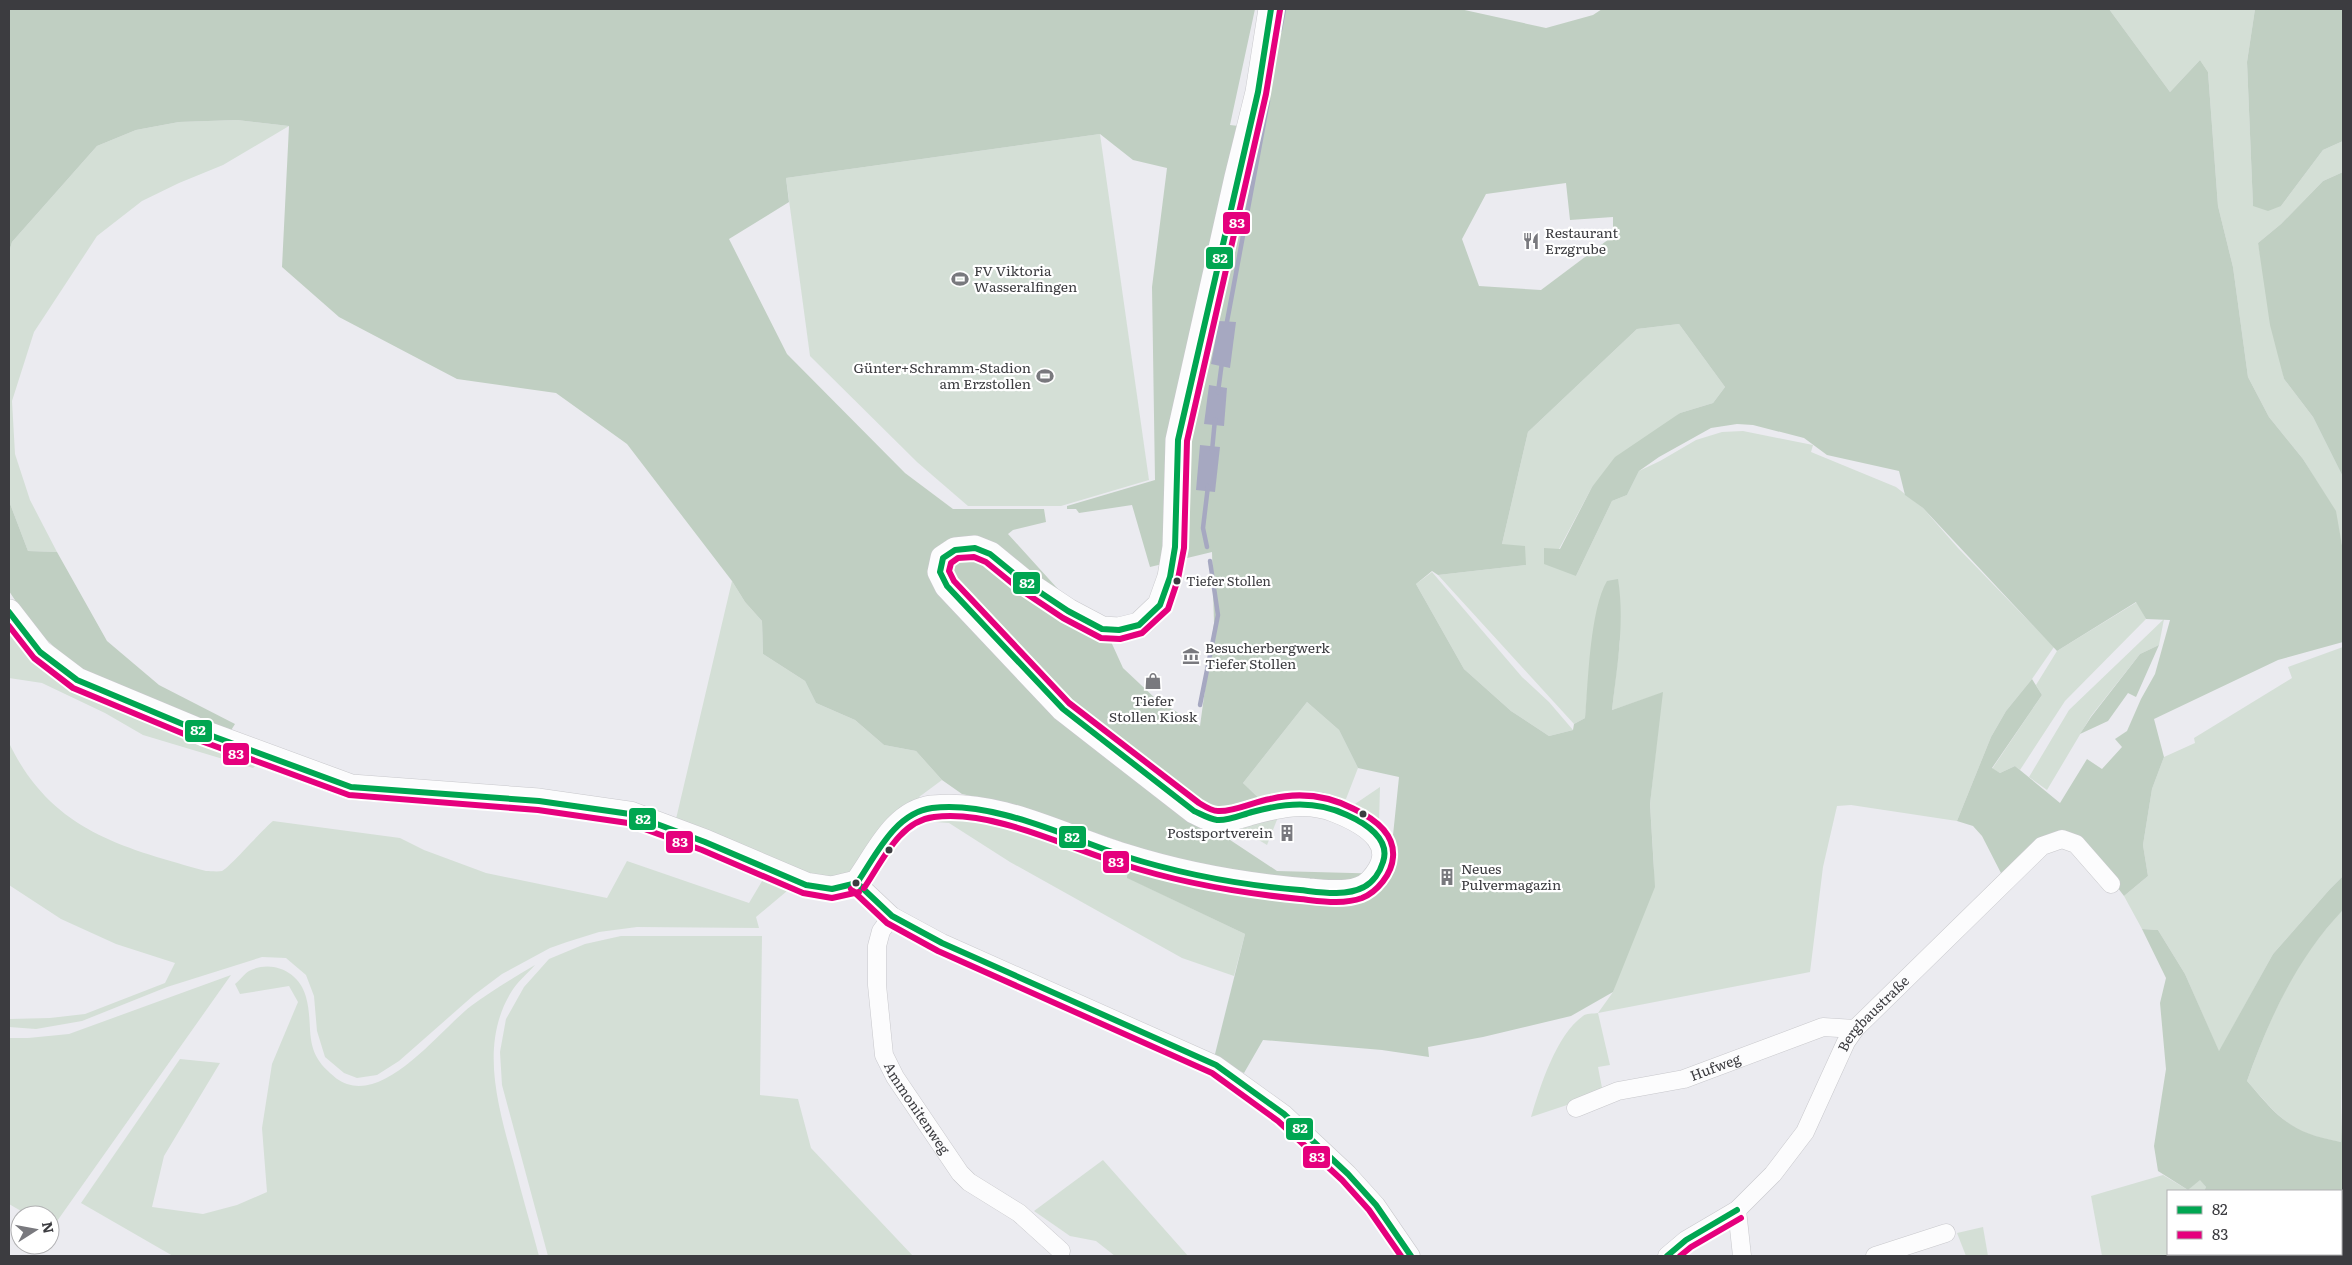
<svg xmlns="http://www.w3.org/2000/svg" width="2352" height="1265" font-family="Literata,serif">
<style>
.green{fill:#d4dfd6}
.forest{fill:#c0cfc2;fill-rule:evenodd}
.water{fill:#a6a8c1}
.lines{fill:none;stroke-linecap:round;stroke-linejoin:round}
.stream{stroke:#a6a8c1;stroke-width:4.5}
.street-casing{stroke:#c8c8cc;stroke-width:19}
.secondary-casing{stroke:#c8c8cc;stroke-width:26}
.street{stroke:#fcfcfd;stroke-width:18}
.secondary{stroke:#fcfcfd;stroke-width:25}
.bus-1-casing{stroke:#fff;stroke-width:10}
.bus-2-casing{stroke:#fff;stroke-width:10}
.bus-1{stroke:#00a651;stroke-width:6}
.bus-2{stroke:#e5007d;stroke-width:6}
.bus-dot{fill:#3c3c40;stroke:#fff;stroke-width:2}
.labels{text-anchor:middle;stroke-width:4.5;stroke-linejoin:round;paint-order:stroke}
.bus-label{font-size:13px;fill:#3c3c40;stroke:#fff;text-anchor:start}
.poi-label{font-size:14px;fill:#3c3c40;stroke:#fff;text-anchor:start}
.street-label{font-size:14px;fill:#3c3c40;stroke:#fff}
.line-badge{stroke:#fff;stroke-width:2}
.badge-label{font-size:14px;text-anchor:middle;font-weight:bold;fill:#fff}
</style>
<rect width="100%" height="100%" fill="#ebebf0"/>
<g class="green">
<path d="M2109,9h146l-8,53 6,144h28l42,-56 20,-9v31l-20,9 -42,43 -23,19 26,136 29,38 30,60v74l-8,-40 -32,-52 -34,-42 -21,-40 -15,-110 -15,-61 -10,-134 -8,-12 -30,32z"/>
<path d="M237,120l52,6 -66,39 -44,18 -37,18 -45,35 -63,96 -22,69 3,53 15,46 27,52 -29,-1 -19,-50v-249l3,-10 85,-96 39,-16 43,-8z"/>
<path d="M1100,134l49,346 -88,26h-93l-51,-44 -107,-106 -24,-178z"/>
<path d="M1679,324l46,63 -12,16 -33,10 -88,74 -33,62 17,27 36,-75 15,-6 12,-24 21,-10 36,-21 26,-8 21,-1 70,14 -2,7 85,35 27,21 35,40 96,99 -22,32 -26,32 -15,26 -34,84 -106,-16 -14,1 -14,61 -13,105 -212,41 12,52 -12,2 5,26 -72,24c9,-30 25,-82 52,-101 3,-3 10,-2 15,-3l15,-21 41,-123 -4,-65 12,-111 -50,17 8,-70 -29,10 -6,68 -11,6 -136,-149 88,-10 -24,-21 26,-112 109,-103z"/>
<path d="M1432,572l90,105 27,25 24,28 -24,6 -38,-25 -47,-42 -48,-85z"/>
<path d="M732,581l13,21 17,19 1,33 42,27 11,22 39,17 29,25 32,6 26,29 -23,17 2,7 -66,68 -36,9 -143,-62z"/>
<path d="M2137,602l9,17 -81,82 -45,69 -5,-4 -15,7 -8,-4 50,-74 -6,-10 21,-34z"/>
<path d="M2164,619l-5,26 -19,9 -49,62 -44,74 -18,-13 40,-67z"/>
<path d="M9,622l10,16 241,123 -7,7 -110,-33 -38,-22 -63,-30 -33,-5z"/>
<path d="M2343,647v229l-13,13 -57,65 -54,98 -34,-78 -27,-44 -16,-1 -18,-33 24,-20 -5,-31 9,-56 12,-32 31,-14 -1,-5 98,-60 -4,-11z"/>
<path d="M1307,702l32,28 19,38 -12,31 -22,-3 -58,9 -23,-22z"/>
<path d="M9,743c42,87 111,104 197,128 4,0 11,1 16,0 7,-3 41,-42 51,-50l127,17 24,12 62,23 121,25 20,-37 122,42 16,-27 28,10 -37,31 3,11 -122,-1 -38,5 -32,10 -17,6 -48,26 -28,21 -75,66 -22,14 -20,3 -13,-5 -19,-16 -8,-26 -3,-35 -8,-21 -20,-17 -24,-1 -95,30 -85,34 -46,8 -27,-2v-8l41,-1 35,-4 80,-31 10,-20 -59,-19 -55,-25 -52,-34z"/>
<path d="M1380,787l-1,36 -30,-15z"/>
<path d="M1280,812l-13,33 -28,-17z"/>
<path d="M944,814l17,1 168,49 -1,14 117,56 -11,42 -52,-18 -172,-96 -61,-39 -14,-1z"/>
<path d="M2343,910l-2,232c-52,-9 -60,-23 -94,-61 22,-62 49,-123 96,-171z"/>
<path d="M621,936h141l-2,159 38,4 13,49 102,108h-365l-46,-171 -2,-33 6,-33 18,-32 25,-28 36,-15z"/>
<path d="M535,965c-8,9 -19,18 -25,29 -31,53 -11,115 4,170 8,31 17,62 25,92h-366l-92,-53 99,-144 40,4 -56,93 -12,51 51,7 34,-9 30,-13 -5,-64 10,-64 26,-62 -9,-16 -49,8 -5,-10c5,-4 9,-10 14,-13 23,-12 51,1 57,26 8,29 -3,51 22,74 5,5 12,11 19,13 43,14 93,-54 124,-78 20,-15 42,-28 64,-41z"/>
<path d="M231,975l-176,249 -5,-1v-8h-22l-19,-11v-166h19l41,-4z"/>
<path d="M1103,1160l85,96h-73l-19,-15 -26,-5 -36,-25z"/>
<path d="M2163,1175l25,15 12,-11 6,8 -2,4h-36v63h46l1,2h-113l-11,-60z"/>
<path d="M1983,1227l5,29h-22l-9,-23z"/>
</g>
<g class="forest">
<path d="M9,9h1246l-25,116 34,4 15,-109 -11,-11h192l86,19 47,-13 9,-6h507l61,83 30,-32 8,12 10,134 15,61 15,110 21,40 34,42 33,52 7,40v91l-65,18 -124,59 10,38 -12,32 -9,56 5,31 -24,20 -16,-21 -45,-41 -60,43 -21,-41 -9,-10 -16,-5 34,-84 15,-26 26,-32 10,16 -50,73 8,5 15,-7 45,37 27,-44 15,10 20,-22 -7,-8 12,-8 14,-32 14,-25 15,-54 -24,-1 -10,-17 -79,49 -134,-143 -18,-13 -6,-24 -72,-16 -23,-17 -51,-13 -16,-1 -26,4 -52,29 -20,14 -12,24 -15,6 -36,75 -32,-12v-16l16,1 32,-62 23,-30 65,-44 33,-10 12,-16 -46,-63 -42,5 -109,103 -26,112 23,2 1,19 -88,10 -6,-4 -16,13 48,85 47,42 38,25 24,-6 1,-6 11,-6c3,-36 5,-109 22,-137l11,-2c7,43 -1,88 -6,131l51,-18 -13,112 5,83 -42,105 -42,24 -88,21 -55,10 1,10 -47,-7 -119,-10 -19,33 -30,-15 31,-124 -118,-56 3,-33 -108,-38 -60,-13 -20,-14 -26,-29 -32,-6 -29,-25 -39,-17 -11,-22 -42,-27 -1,-33 -17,-19 -13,-21 -105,-137 -71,-51 -99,-14 -118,-62 -57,-50 7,-141 -52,-6 -58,2 -43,8 -39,16 -85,96 -3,10zM1100,134l33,26 34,8 -15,119 3,193 -88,26v3h9l3,4 53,-8 18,62 62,-15 2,71 -14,103 -43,-26 -34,-32 -15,-33 -41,-36 -59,-65 5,-4 33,-8 -2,-13h-91l-48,-36 -118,-119 -58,-115 60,-37 -3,-24zM1566,183l4,37 43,-3v19l-72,54 -62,-4 -17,-47 24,-45zM1307,702l32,28 19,38 41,9 -10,97 -112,-3 -71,-47 60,-19 -23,-22z"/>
<path d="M2255,9h88v132l-20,9 -42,56 -13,5 -15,-5 -6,-144z"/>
<path d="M2343,172v305l-30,-60 -29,-38 -14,-54 -12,-82 23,-19 42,-43z"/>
<path d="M9,501l19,50 29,1 50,89 52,44 76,39 -7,11 -146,-62 -50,-47 -23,-35z"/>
<path d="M2159,645l-23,52 -8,-4 -20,28 -28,13 11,-17 49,-63z"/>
<path d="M2343,876v34c-46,48 -74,109 -96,171 32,37 43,52 94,61l2,-71v185h-91l-1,-2h90v-63h-137l2,-4 -6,-7 -12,10 -30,-19 -4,-25 12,-77 -6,-66 6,-25 -24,-49 16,1 27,44 34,77 54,-97 57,-65z"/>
</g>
<g class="water">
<path d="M1219,321l17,1 -6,46 -19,-4z"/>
<path d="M1209,385l18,3 -3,38 -20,-2z"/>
<path d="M1200,445l20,2 -5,45 -19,-2z"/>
</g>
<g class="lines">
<g class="stream">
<path d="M1280,30l4,-21"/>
<path d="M1226,327l42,-226"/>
<path d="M1218,392l4,-30"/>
<path d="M1212,451l3,-32"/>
<path d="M1207,547l-4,-19 5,-42"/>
<path d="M1200,705l18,-90 -8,-54"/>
</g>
<g class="street-casing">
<g id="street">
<path d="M857,883l35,33 50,27 274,122 68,49 64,60 28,31 35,51"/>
<path id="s1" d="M892,916l-11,15 -4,15v39l7,70 11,22 65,96 9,9 50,31 42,38"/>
<path id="s2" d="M1576,1108l42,-17 66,-12 139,-52 32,2"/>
<path d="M1737,1210l5,46"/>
<path id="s3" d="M1667,1256l19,-16 51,-30 36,-36 32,-42 41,-90 9,-13 187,-183 20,-7 14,5 35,40"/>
<path d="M1875,1256l71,-23"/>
</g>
</g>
<g class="secondary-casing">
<path id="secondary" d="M9,612l31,40 37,28 127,53 147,54 188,14 91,13 75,28 101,43 26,4 25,-6c20,-27 37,-70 75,-75 68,-7 130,29 192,48 60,19 122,30 185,35 18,1 48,6 62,-9 34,-36 -2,-59 -35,-72 -30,-12 -58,-5 -87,3 -10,3 -22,7 -32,7 -7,0 -16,-6 -23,-9l-131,-102 -116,-123 -7,-14 3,-14 12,-8 20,-2 15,6 33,27 45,30 34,18 17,1 20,-5 21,-20 10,-28 5,-30 3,-107 59,-263 21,-85 13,-83"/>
</g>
<use href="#street" class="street"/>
<use href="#secondary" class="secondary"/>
<g class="bus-1-casing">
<g id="bus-1">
<path d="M9,612l31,40 37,28 127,53 147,54 188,14 91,13 75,28 101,43 26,4 25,-6"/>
<path d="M857,883c19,-28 38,-70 75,-75 24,-3 50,1 73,7 41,10 79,28 119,41 57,18 116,29 176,34 19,2 45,7 64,-3 9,-5 16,-15 19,-25 8,-23 -18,-39 -36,-47 -32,-15 -62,-12 -95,-3 -11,3 -24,9 -35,8 -8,-1 -16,-6 -23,-9l-131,-102 -116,-123 -7,-14 3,-14 12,-8 20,-2 15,6 33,27 45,30 34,18 17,1 20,-5 21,-20 10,-28 5,-30 3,-107 80,-348 13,-83"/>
<path d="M857,883l35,33 50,27 274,122 68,49 64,60 28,31 35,51"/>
<path d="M1667,1256l19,-16 51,-30"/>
</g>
</g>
<g class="bus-2-casing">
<g id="bus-2">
<path d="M9,626l25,32 39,30 128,53 148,54 189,15 90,13 74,27 101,43 29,5 27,-6"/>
<path d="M864,888c18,-26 35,-67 70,-71 24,-3 48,1 70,7 40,10 78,28 118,40 58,19 118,29 178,35 20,2 43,6 62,-1 15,-6 30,-24 31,-41 2,-24 -20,-39 -39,-48 -27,-14 -55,-17 -84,-10 -17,3 -36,13 -52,12 -7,0 -14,-5 -19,-8l-130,-100 -115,-122 -5,-10 2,-8 7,-5 16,-1 12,5 32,26 45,30 38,20 19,1 22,-6 26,-24 10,-30 6,-31 3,-107 79,-347 14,-84"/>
<path d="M851,889l36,34 51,28 274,122 66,48 64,59 27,30 32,46"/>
<path d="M1680,1256l11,-9 50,-29"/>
</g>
</g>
<use href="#bus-1" class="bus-1"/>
<use href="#bus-2" class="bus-2"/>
</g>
<defs>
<g id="restaurant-bare" transform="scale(1.35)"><path d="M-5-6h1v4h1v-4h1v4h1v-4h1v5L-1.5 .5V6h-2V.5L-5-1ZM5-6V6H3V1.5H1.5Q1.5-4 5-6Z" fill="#79797e" stroke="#fff" stroke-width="2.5" paint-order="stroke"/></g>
<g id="stadium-bare" transform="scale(1.35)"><path d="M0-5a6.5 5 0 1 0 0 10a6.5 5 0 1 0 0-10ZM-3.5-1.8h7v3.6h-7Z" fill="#79797e" stroke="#fff" stroke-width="2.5" paint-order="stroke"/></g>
<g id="museum-bare" transform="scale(1.35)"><path d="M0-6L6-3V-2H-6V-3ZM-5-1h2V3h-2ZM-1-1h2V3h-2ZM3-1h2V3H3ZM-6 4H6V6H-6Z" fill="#79797e" stroke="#fff" stroke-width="2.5" paint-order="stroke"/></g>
<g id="shop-bare" transform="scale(1.35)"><path d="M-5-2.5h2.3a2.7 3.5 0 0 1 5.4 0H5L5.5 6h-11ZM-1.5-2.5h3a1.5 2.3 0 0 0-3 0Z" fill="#79797e" stroke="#fff" stroke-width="2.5" paint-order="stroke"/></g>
<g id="building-bare" transform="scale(1.35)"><path d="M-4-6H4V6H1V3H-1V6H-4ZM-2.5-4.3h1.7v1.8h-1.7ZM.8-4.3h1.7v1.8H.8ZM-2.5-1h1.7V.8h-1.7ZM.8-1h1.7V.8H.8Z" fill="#79797e" stroke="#fff" stroke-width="2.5" paint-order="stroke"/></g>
</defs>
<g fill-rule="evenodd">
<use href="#restaurant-bare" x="1531" y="241"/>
<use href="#stadium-bare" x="960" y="279"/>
<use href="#stadium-bare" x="1045" y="376"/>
<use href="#museum-bare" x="1191" y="656"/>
<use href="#shop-bare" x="1153" y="681"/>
<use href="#building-bare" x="1287" y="833"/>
<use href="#building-bare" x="1447" y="877"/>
</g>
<g class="bus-dot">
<circle cx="1177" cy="581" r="4.5"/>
<circle cx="1363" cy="814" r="4.5"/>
<circle cx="889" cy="850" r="4.5"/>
<circle cx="856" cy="883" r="4.5"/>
</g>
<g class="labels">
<g class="bus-label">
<text x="1186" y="586">Tiefer Stollen</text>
</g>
<g class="poi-label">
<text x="1545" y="238">Restaurant<tspan x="1545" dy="16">Erzgrube</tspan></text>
<text x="974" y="276">FV Viktoria<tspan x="974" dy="16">Wasseralfingen</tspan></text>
<text x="1031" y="373" text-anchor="end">Günter+Schramm-Stadion<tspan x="1031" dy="16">am Erzstollen</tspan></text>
<text x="1205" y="653">Besucherbergwerk<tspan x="1205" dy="16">Tiefer Stollen</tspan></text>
<text x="1153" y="706" text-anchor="middle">Tiefer<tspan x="1153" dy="16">Stollen Kiosk</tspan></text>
<text x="1273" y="838" text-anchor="end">Postsportverein</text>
<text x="1461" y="874">Neues<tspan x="1461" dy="16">Pulvermagazin</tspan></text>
</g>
<g class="street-label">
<text dy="5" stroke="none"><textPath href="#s3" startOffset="326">Bergbaustraße</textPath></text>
<text dy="5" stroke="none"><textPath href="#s2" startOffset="146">Hufweg</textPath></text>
<text dy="5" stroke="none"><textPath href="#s1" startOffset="206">Ammonitenweg</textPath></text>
</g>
</g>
<g class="line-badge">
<rect x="1222" y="211" width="29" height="24" rx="5" fill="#e5007d"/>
<rect x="1205" y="246" width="29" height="24" rx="5" fill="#00a651"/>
<rect x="1012" y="571" width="29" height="24" rx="5" fill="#00a651"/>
<rect x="184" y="719" width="29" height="24" rx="5" fill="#00a651"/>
<rect x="222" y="742" width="28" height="24" rx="5" fill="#e5007d"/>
<rect x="628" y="807" width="29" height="24" rx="5" fill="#00a651"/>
<rect x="1058" y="825" width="29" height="24" rx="5" fill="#00a651"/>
<rect x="665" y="830" width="29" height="24" rx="5" fill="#e5007d"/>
<rect x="1102" y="850" width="28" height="24" rx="5" fill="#e5007d"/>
<rect x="1285" y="1117" width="29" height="24" rx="5" fill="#00a651"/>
<rect x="1302" y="1145" width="29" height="24" rx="5" fill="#e5007d"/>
</g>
<g class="badge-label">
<text x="1237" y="228">83</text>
<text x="1220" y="263">82</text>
<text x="1027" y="588">82</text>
<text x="198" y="735">82</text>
<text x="236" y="759">83</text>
<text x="643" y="824">82</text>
<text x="1072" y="842">82</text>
<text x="680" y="847">83</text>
<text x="1116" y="867">83</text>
<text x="1300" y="1133">82</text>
<text x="1317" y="1162">83</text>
</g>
<rect width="2352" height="1265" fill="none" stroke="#3c3c40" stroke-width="20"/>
<rect x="2167" y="1190" width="175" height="65" fill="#ffffff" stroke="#b1b1b3"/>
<rect x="2177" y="1206" width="25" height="8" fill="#00a651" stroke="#b1b1b3"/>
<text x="2212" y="1215" font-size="15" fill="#3c3c40">82</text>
<rect x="2177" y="1231" width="25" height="8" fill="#e5007d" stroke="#b1b1b3"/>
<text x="2212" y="1240" font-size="15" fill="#3c3c40">83</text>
<g transform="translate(35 1230) rotate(79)"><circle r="24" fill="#ffffff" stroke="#b1b1b3"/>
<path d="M0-4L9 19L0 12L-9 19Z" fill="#79797e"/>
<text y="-8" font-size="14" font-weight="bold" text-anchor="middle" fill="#3c3c40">N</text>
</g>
</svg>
